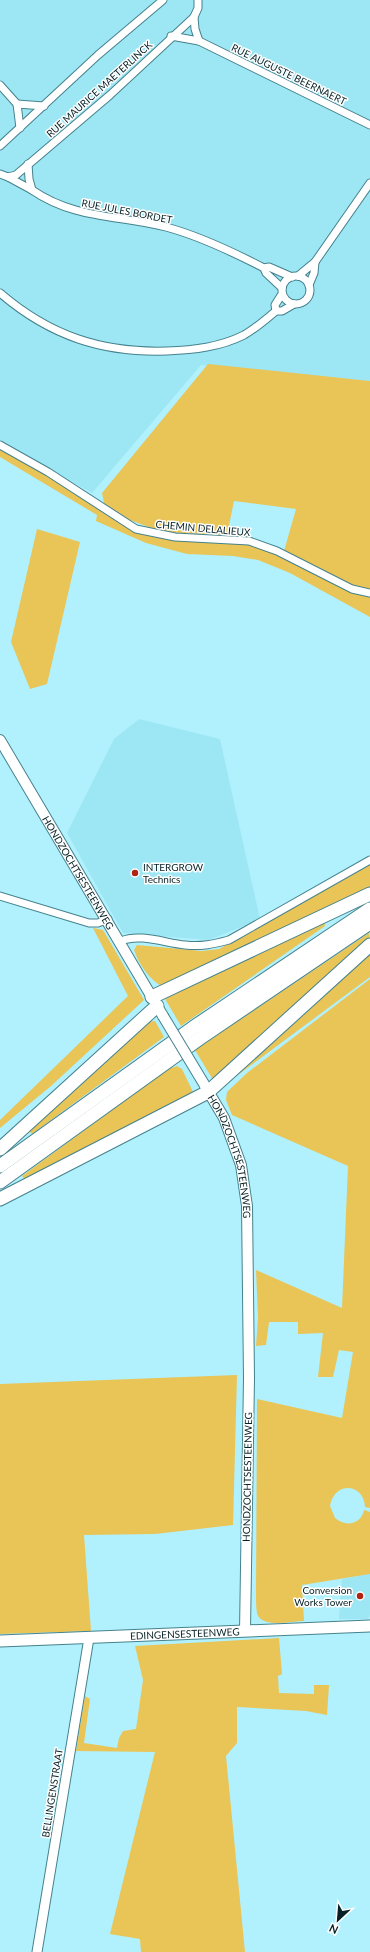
<svg xmlns="http://www.w3.org/2000/svg" width="370" height="1952" font-family="Lato,sans-serif">
<style>
.built{fill:#9de6f4}
.green{fill:#e9c456}
.lines{fill:none;stroke-linecap:round;stroke-linejoin:round}
.minor-casing{stroke:#45828d;stroke-width:9}
.tertiary-casing{stroke:#45828d;stroke-width:11}
.secondary-casing{stroke:#45828d;stroke-width:12}
.primary-casing{stroke:#45828d;stroke-width:13}
.motorway-casing{stroke:#45828d;stroke-width:15}
.minor{stroke:#fff;stroke-width:7}
.tertiary{stroke:#fff;stroke-width:9}
.secondary{stroke:#fff;stroke-width:10}
.primary{stroke:#fff;stroke-width:11}
.motorway{stroke:#fff;stroke-width:13}
.secondary-bridge-casing{stroke:#45828d;stroke-width:12;stroke-linecap:butt}
.secondary-bridge{stroke:#fff;stroke-width:10}
.poi-dot{fill:#b02212;stroke:#fff;stroke-width:1.5}
.labels{text-anchor:middle;stroke-width:3;stroke-linejoin:round;paint-order:stroke}
.street-label{font-size:10px;fill:#062025;stroke:#fff}
.poi-label{font-size:10px;fill:#062025;stroke:#fff;text-anchor:start}
</style>
<rect width="100%" height="100%" fill="#b1f1fd"/>
<g class="built">
<path d="M0,0h370v381l-169,-16 -109,128 -92,-52z"/>
<path d="M139,719l81,20 40,180 -51,21 -86,-7 -56,-100 47,-94z"/>
<path d="M370,1574v41l-2,4h-29l3,-40z"/>
</g>
<g class="green">
<path d="M208,364l162,17v209l-14,-3 -72,-36 12,-42 -62,-8 -7,34 -65,-3 -40,-15 -18,-14 -2,-10z"/>
<path d="M0,447l148,87 99,9 37,13 86,41v20l-80,-44 -32,-13 -25,-4 -46,-2 -41,-11 -50,-22 1,-6 -97,-58z"/>
<path d="M37,529l43,13 -33,142 -17,5 -19,-47z"/>
<path d="M370,863v24l-207,100c-13,-7 -24,-22 -29,-37l3,-5 65,6 17,-2z"/>
<path d="M324,919l1,7 -144,100 -17,-29z"/>
<path d="M93,928l10,2 41,70 -93,86 -51,42v-8l128,-124z"/>
<path d="M369,933l1,7 -157,140 -18,-30z"/>
<path d="M370,953v24l-139,103z"/>
<path d="M370,979v529l-5,-1c-1,-24 -31,-26 -35,-1l5,12c10,9 26,7 29,-8l6,2v62l-68,11 2,36c-12,0 -43,8 -47,-8 -1,-5 -1,-12 -1,-17l1,-197 85,19 11,-66 -14,-2 -6,27h-15l5,-44 -25,1v-12h-29l-3,23 -10,1 2,-28 -2,-48 86,38 6,-142 -116,-51 -6,-15 1,-8 20,-19z"/>
<path d="M155,1021l9,16 -132,97 -4,-4 119,-108z"/>
<path d="M177,1066l5,3 11,23 -167,89 -4,-5 146,-107z"/>
<path d="M237,1375l-4,150 -78,9 -71,1 7,96 -91,3v-250z"/>
<path d="M279,1638l3,36 -4,2 1,17 35,1v-9h15l-2,30 -21,-4 -69,-4v36l-11,13 19,196h-104l-1,-13 -30,-5 45,-182 -79,-1 9,-55 5,3 -6,44 33,5 2,-10 4,-7 13,-2 7,-49 -8,-34z"/>
</g>
<g class="lines">
<g class="minor-casing">
<g id="minor">
<path d="M171,36l28,5 -4,-12 -1,-12"/>
<path d="M199,41l171,84"/>
<path d="M0,85l17,19"/>
<path d="M20,128l-3,-24 27,2"/>
<path d="M0,146l98,-91 65,-55"/>
<path d="M0,174l8,3 8,-2 94,-80 84,-78 4,-9v-8"/>
<path d="M8,177l24,13 -3,-11 -1,-15"/>
<path d="M32,190c42,29 86,25 134,37 34,9 67,25 98,41"/>
<path d="M315,262l55,-79"/>
<path d="M298,276l17,-14 -1,11 -5,12"/>
<circle cx="296" cy="290" r="14"/>
<path d="M282,288l-16,-15 -2,-5 5,-1 23,10"/>
<path d="M0,293c50,43 102,60 167,58 27,-1 53,-4 77,-16 11,-6 22,-16 32,-24"/>
<path d="M282,294l-7,11 1,6h6l12,-7"/>
<path d="M0,445l48,27 88,57 39,8 74,4 28,10 75,38 18,4"/>
<path d="M0,896l89,27h9l10,-4"/>
<path d="M121,941c19,-8 44,2 64,4 16,2 29,-1 44,-5l141,-80"/>
</g>
</g>
<g class="tertiary-casing">
<path id="tertiary" d="M37,1952l52,-314"/>
</g>
<g class="secondary-casing">
<g id="secondary">
<path id="s1" d="M0,740l163,276"/>
<path id="s2" d="M205,1086l19,32 17,47 6,41 2,172 -4,253"/>
</g>
</g>
<g class="primary-casing">
<g id="primary">
<path id="s3" d="M0,1641l370,-15"/>
</g>
</g>
<g class="motorway-casing">
<g id="motorway">
<path d="M152,997l218,-103"/>
<path d="M0,1149l157,-143"/>
<path d="M0,1166l194,-139 176,-118"/>
<path d="M0,1182l203,-146 167,-113"/>
<path d="M0,1199l208,-107 162,-147"/>
</g>
</g>
<use href="#minor" class="minor"/>
<use href="#tertiary" class="tertiary"/>
<use href="#secondary" class="secondary"/>
<use href="#primary" class="primary"/>
<use href="#motorway" class="motorway"/>
<g class="secondary-bridge-casing">
<path id="secondary-bridge" d="M163,1016l41,68"/>
</g>
<use href="#secondary-bridge" class="secondary-bridge"/>
</g>
<g class="poi-dot">
<circle cx="135" cy="873" r="4"/>
<circle cx="360" cy="1596" r="4"/>
</g>
<g class="labels">
<g class="street-label">
<text transform="translate(289 74) rotate(26)" y="4">RUE AUGUSTE BEERNAERT</text>
<text transform="translate(99 89) rotate(-42)" y="4">RUE MAURICE MAETERLINCK</text>
<text transform="translate(127 211) rotate(11)" y="4">RUE JULES BORDET</text>
<text transform="translate(203 528) rotate(5)" y="4">CHEMIN DELALIEUX</text>
<text dy="4" stroke="none"><textPath href="#s1" startOffset="154">HONDZOCHTSESTEENWEG</textPath></text>
<text dy="4" stroke="none"><textPath href="#s2" startOffset="76">HONDZOCHTSESTEENWEG</textPath></text>
<text transform="translate(247 1477) rotate(-89)" y="4">HONDZOCHTSESTEENWEG</text>
<text dy="4" stroke="none"><textPath href="#s3" startOffset="185">EDINGENSESTEENWEG</textPath></text>
<text transform="translate(52 1793) rotate(-81)" y="4">BELLINGENSTRAAT</text>
</g>
<g class="poi-label">
<text x="143" y="871">INTERGROW<tspan x="143" dy="12">Technics</tspan></text>
<text x="352" y="1594" text-anchor="end">Conversion<tspan x="352" dy="12">Works Tower</tspan></text>
</g>
</g>
<g transform="translate(338 1920) rotate(206)" stroke="#ffffff" stroke-width="3" paint-order="stroke">
<path d="M0-3L7 15L0 10L-7 15Z" fill="#062025"/>
<text y="-6" font-size="11" font-weight="bold" text-anchor="middle" fill="#062025">N</text>
</g>
</svg>
